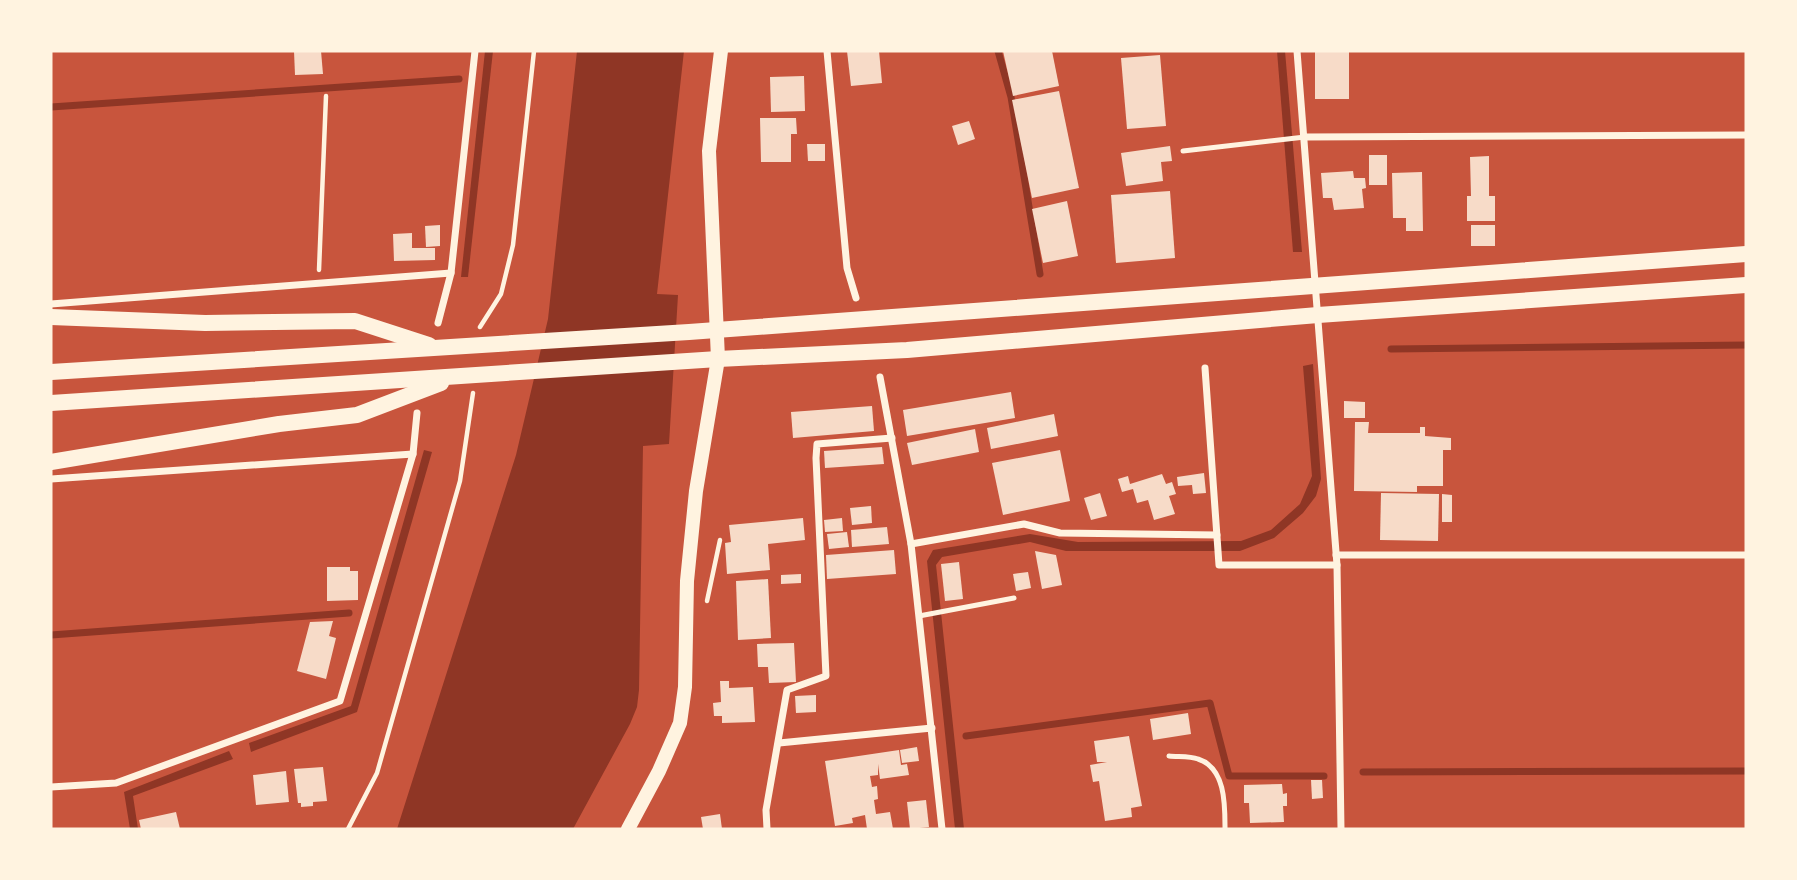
<svg xmlns="http://www.w3.org/2000/svg" width="1797" height="880" font-family="'IBM Plex Sans',sans-serif">
<style>
.water{fill:#8f3625}
.lines{fill:none;stroke-linecap:round;stroke-linejoin:round}
.stream{stroke:#8f3625;stroke-width:7}
.building{fill:#f7dbc8}
.path{stroke:#fff3e0;stroke-width:4.5}
.service{stroke:#fff3e0;stroke-width:5}
.minor{stroke:#fff3e0;stroke-width:7}
.secondary{stroke:#fff3e0;stroke-width:14}
.primary{stroke:#fff3e0;stroke-width:16}
</style>
<rect width="100%" height="100%" fill="#c8553d"/>
<g class="water">
<path d="M485,51h8l-25,226h-7z"/>
<path d="M577,51h107l-27,243 21,1 -9,149 -26,2 -4,244 -2,17 -7,17 -57,105h-176l119,-374 32,-136z"/>
<path d="M1277,51h8l17,201h-9z"/>
<path d="M1313,364l8,115 -5,17 -13,17 -29,25 -34,13h-174l-36,-9 -88,15 -6,8 28,264h-9l-28,-268 6,-11 97,-16 48,8 163,-1 30,-11 29,-26 12,-28 -9,-110z"/>
<path d="M424,450l8,2 -75,260 -106,40 -2,-9 102,-37z"/>
<path d="M229,751l4,8 -100,37 5,33h-8l-6,-37z"/>
</g>
<g class="lines">
<g class="stream">
<path d="M998,51l13,46 29,177"/>
<path d="M51,107l408,-28"/>
<path d="M1391,349l355,-4"/>
<path d="M51,635l298,-22"/>
<path d="M966,736l244,-33 19,73h95"/>
<path d="M1363,772l383,-1"/>
</g>
</g>
<g class="building">
<path d="M294,51h27l2,23 -28,1z"/>
<path d="M847,51h32l3,32 -31,3z"/>
<path d="M1003,51h49l7,35 -46,10z"/>
<rect x="1315" y="51" width="34" height="48"/>
<path d="M1160,55l6,71 -39,3 -6,-71z"/>
<path d="M804,76l1,35 -34,1 -1,-35z"/>
<path d="M1059,91l20,97 -47,10 -20,-98z"/>
<path d="M760,118h36l1,16h-6v28h-30z"/>
<path d="M969,121l6,18 -17,6 -6,-19z"/>
<path d="M807,144h18v17h-17z"/>
<path d="M1170,146l2,15 -11,1 2,19 -37,5 -5,-33z"/>
<rect x="1369" y="155" width="18" height="30"/>
<path d="M1489,156v40h6v25h-28v-25h4l-1,-39z"/>
<path d="M1353,171l1,7h11l1,10 -4,1 2,19 -30,2 -2,-12h-9l-2,-25z"/>
<path d="M1422,172l1,59h-17v-13h-13l-1,-45z"/>
<path d="M1170,191l5,67 -59,5 -5,-68z"/>
<path d="M1067,201l11,55 -35,7 -11,-54z"/>
<path d="M440,225v21l-14,1 -1,-21z"/>
<rect x="1471" y="225" width="24" height="21"/>
<path d="M412,233v15h23v12l-41,1 -1,-27z"/>
<path d="M1011,392l4,26 -108,18 -4,-26z"/>
<path d="M1344,401l21,1v16h-21z"/>
<path d="M872,406l2,25 -81,7 -2,-26z"/>
<path d="M1054,414l4,22 -67,13 -4,-21z"/>
<path d="M1355,422h14l-1,11h52v-6h5v9l26,2v12h-8v36h-26v6l-63,-1z"/>
<path d="M975,429l4,23 -67,13 -5,-22z"/>
<path d="M882,447l2,17 -59,4 -1,-17z"/>
<path d="M1060,450l10,51 -67,14 -11,-52z"/>
<path d="M1204,473l2,20 -13,1 -1,-9 -14,1 -1,-9z"/>
<path d="M1162,474l4,10 6,-2 4,12 -7,2 6,18 -21,6 -6,-20 -11,3 -4,-14 -11,3 -4,-13 10,-3 2,8z"/>
<path d="M1100,493l7,23 -16,4 -7,-22z"/>
<path d="M1381,493l58,1 -1,47 -58,-1z"/>
<path d="M1442,494l10,1v27h-10z"/>
<path d="M871,506l1,17 -20,2 -2,-17z"/>
<path d="M803,518l2,22 -37,4 2,26 -43,4 -2,-31 6,-1 -2,-17z"/>
<path d="M842,518l1,13 -18,1 -1,-12z"/>
<path d="M887,527l2,17 -37,3 -1,-17z"/>
<path d="M847,532l2,15 -20,2 -2,-15z"/>
<path d="M894,550l2,24 -69,5 -1,-24z"/>
<path d="M1035,551l21,4 6,30 -20,4z"/>
<path d="M959,562l4,37 -18,2 -4,-37z"/>
<path d="M327,567h23v4h8v29l-31,1z"/>
<path d="M1028,572l3,16 -15,3 -3,-17z"/>
<path d="M801,574v9l-20,1v-9z"/>
<path d="M768,579l3,59 -33,2 -2,-59z"/>
<path d="M333,621l-4,15 7,2 -10,41 -29,-8 13,-49z"/>
<path d="M794,643l2,39 -27,1 -1,-16h-10l-1,-23z"/>
<path d="M720,681h9v7l24,-1 2,35 -33,1v-7h-8l-1,-13 8,-1z"/>
<path d="M816,695v17l-20,1 -1,-17z"/>
<path d="M1188,713l3,21 -38,6 -3,-21z"/>
<path d="M1129,736l13,70 -11,2 1,9 -27,4 -6,-40 -6,1 -3,-17 17,-3h-10l-3,-21z"/>
<path d="M917,747l2,14 -17,2 -2,-13z"/>
<path d="M899,750l2,15 6,-1 2,11 -29,4 -2,-15v11l-8,1 2,11 5,-1 1,13 -4,1 2,14 14,-2 3,17h-26l-2,-14 -13,3 1,5 -18,3 -10,-65z"/>
<path d="M323,767l4,34 -14,1v4l-12,1v-4h-3l-4,-34z"/>
<path d="M286,771l3,31 -33,3 -3,-30z"/>
<path d="M1311,780h11l1,18 -11,1z"/>
<path d="M1282,784l1,10 4,-1v13h-4l1,16 -34,1 -1,-20h-5v-18z"/>
<path d="M926,800l3,27 -19,2 -3,-27z"/>
<path d="M176,812l4,17h-39l-2,-9z"/>
<path d="M720,814l2,15h-19l-2,-12z"/>
</g>
<g class="lines">
<g class="path">
<path d="M319,270l7,-174"/>
<path d="M480,327l21,-33 12,-49 21,-194"/>
<path d="M707,601l13,-61"/>
<path d="M348,829l29,-56 83,-292 13,-88"/>
</g>
<g class="service">
<path d="M1183,151l122,-14"/>
<path d="M919,616l95,-18"/>
<path d="M1169,756c9,1 21,0 29,3 28,9 27,47 27,70"/>
</g>
<g class="minor">
<path d="M827,51l20,217 9,30"/>
<path d="M1297,51l40,514 4,264"/>
<path d="M1305,137l441,-2"/>
<path d="M51,304l400,-31 24,-222"/>
<path d="M438,323l13,-50"/>
<path d="M1205,368l14,197h118"/>
<path d="M880,377l31,167 31,285"/>
<path d="M51,479l362,-25"/>
<path d="M911,544l113,-20 36,9 157,2"/>
<path d="M1336,555h410"/>
<path d="M779,743l153,-15"/>
<path d="M51,787l65,-4 224,-82 73,-247 4,-41"/>
<path d="M767,829l-1,-19 21,-120 39,-14 -10,-218 1,-14 75,-6"/>
</g>
<path class="secondary" d="M628,829l31,-58 21,-48 5,-36 2,-106 9,-90 22,-132 -9,-208 12,-100"/>
<g class="primary">
<path d="M51,317l154,6 150,-2 74,24"/>
<path d="M51,372l638,-40 1057,-78"/>
<path d="M51,403l667,-44 189,-9 411,-35 428,-30"/>
<path d="M51,462l228,-38 78,-9 84,-32"/>
</g>
</g>
<rect width="1797" height="880" fill="none" stroke="#fff3e0" stroke-width="105"/>
</svg>
